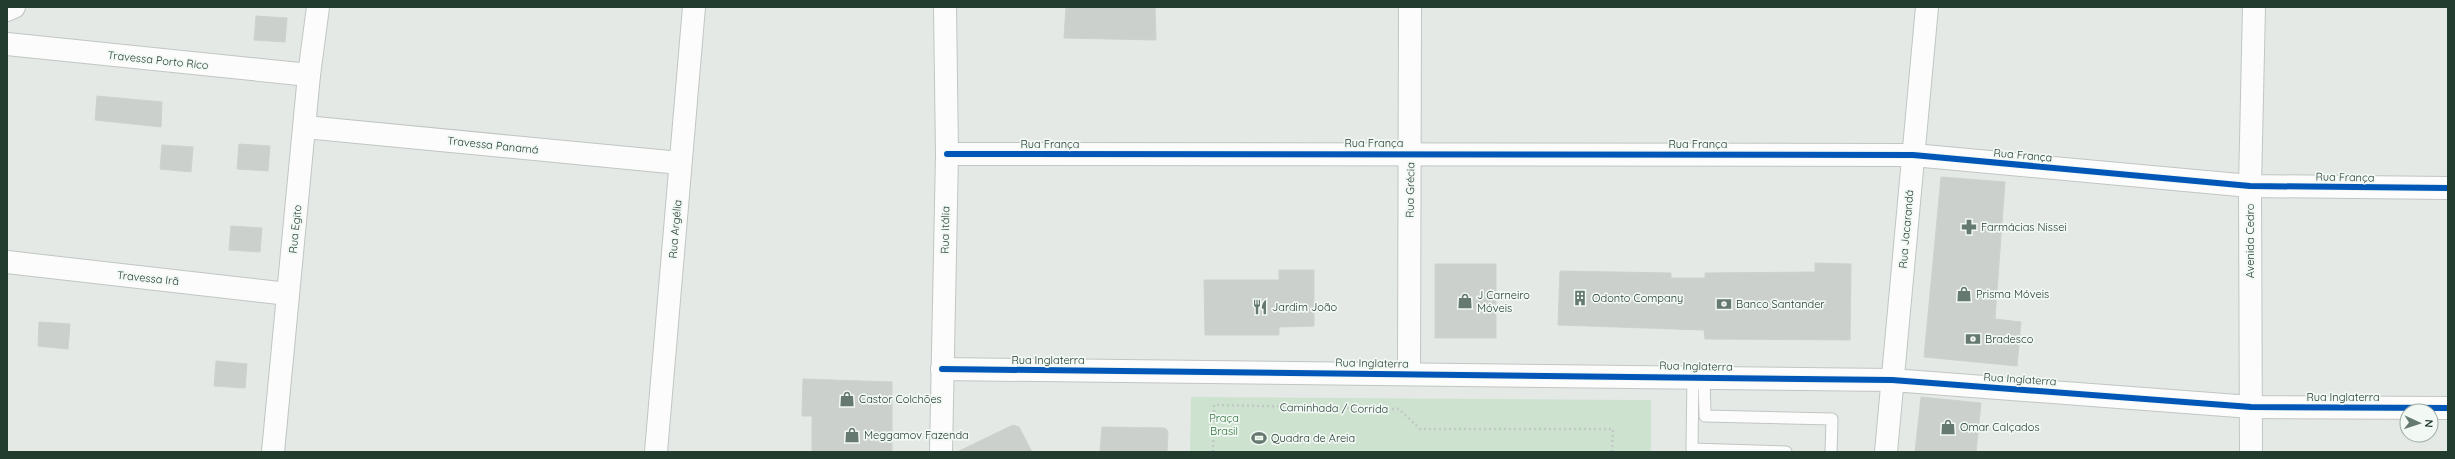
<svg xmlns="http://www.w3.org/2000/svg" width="2455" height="459" font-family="Quicksand,sans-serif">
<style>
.green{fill:#cde2cf}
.building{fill:#cbd0cd;stroke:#cdd2cf}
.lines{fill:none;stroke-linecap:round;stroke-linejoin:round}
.lane-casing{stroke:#c1c6c3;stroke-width:13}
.street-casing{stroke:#c1c6c3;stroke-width:24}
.secondary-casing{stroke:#bfc7c3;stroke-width:24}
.path{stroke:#c1c9c4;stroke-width:2.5;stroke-dasharray:2 3;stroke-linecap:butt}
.lane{stroke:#fbfcfb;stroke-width:11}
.street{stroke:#fbfcfb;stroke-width:22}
.secondary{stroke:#fbfcfb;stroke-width:22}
.cycleway-casing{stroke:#f2f8f4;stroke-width:8}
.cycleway{stroke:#0057b8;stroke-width:6}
.labels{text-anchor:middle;stroke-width:3.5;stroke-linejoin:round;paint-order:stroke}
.street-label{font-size:11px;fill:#223c30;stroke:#f2f8f4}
.poi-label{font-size:11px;fill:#223c30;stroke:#f2f8f4;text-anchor:start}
.park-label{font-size:11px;fill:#2c733b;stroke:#f2f8f4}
</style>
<rect width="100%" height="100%" fill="#e4e9e6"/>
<path class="green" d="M1191,397l460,3v52h-461z"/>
<g class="building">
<path d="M1066,7h89l1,33 -92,-2z"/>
<path d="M256,16l31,2 -2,24 -31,-2z"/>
<path d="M97,96l65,6 -1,25 -66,-7z"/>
<path d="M239,144l31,2 -2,25 -31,-2z"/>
<path d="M162,145l31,2 -2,25 -31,-3z"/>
<path d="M1941,177l64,5 -10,137 26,3 -4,44 -93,-9z"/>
<path d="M231,226l31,2 -2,24 -31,-2z"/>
<path d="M1815,263l36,1 -1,76 -145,-1 -1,-9 -146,-5 2,-54 111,2v5h34v-5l110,-1z"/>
<rect x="1435" y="264" width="61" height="74"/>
<path d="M1279,270h35v56l-35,1v8h-74l-1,-55h75z"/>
<path d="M39,322l31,2 -2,25 -30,-3z"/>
<path d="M216,361l31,3 -2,24 -31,-2z"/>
<path d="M803,379l89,3v70h-80v-36h-10z"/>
<path d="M1921,397l60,6 -5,49h-61z"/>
<path d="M1013,425l6,2 13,25h-75z"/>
<path d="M1102,427l63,1 3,3 -1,21h-67z"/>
</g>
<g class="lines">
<g class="lane-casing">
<g id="lane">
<path d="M1693,376l-1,73 94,3"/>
<path d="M1704,376l1,40 127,3 -1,33"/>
</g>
</g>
<g class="street-casing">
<g id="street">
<path d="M7,44l302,31"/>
<path d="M305,127l375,36"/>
<path d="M947,154l966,1 337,31 198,2"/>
<path d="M7,262l281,32"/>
<path d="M942,369l950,11 359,27 197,1"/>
<path d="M1409,373l1,-366"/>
<path d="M273,452l36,-377 9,-68"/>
<path d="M656,452l38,-445"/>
<path d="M941,452l6,-298 -2,-147"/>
<path d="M2251,452l-1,-266 4,-179"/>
</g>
</g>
<g class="secondary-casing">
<g id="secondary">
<path d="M7,10l7,-3"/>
<path d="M1886,452l41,-445"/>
</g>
</g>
<path class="path" d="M1213,452l1,-47 185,4 21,20h193l-1,23"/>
<use href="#lane" class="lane"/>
<use href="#street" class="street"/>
<use href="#secondary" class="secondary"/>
<g class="cycleway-casing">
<g id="cycleway">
<path d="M947,154l966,1 337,31 198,2"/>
<path d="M942,369l950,11 359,27 197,1"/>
</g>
</g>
<use href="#cycleway" class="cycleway"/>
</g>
<defs>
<g id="pharmacy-bare" transform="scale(1.2)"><path d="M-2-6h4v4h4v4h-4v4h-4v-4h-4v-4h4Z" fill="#667970" stroke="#f2f8f4" stroke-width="2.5" paint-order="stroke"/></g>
<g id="shop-bare" transform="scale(1.2)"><path d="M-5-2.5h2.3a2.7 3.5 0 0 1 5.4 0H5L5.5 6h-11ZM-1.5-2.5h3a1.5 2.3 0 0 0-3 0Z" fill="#667970" stroke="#f2f8f4" stroke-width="2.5" paint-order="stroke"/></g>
<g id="building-bare" transform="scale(1.2)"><path d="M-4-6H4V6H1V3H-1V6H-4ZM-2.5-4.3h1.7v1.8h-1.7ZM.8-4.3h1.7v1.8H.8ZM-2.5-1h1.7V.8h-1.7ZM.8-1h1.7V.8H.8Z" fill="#667970" stroke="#f2f8f4" stroke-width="2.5" paint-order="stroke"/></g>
<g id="bank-bare" transform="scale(1.2)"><path d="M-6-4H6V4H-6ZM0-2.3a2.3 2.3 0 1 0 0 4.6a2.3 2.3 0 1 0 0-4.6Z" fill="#667970" stroke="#f2f8f4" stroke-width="2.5" paint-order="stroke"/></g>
<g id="restaurant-bare" transform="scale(1.2)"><path d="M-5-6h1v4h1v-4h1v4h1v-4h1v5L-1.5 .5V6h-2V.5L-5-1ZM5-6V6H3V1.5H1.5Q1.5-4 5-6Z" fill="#667970" stroke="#f2f8f4" stroke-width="2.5" paint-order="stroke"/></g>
<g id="stadium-bare" transform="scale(1.2)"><path d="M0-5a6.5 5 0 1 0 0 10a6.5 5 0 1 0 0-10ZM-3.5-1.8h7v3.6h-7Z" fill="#667970" stroke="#f2f8f4" stroke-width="2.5" paint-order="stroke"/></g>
</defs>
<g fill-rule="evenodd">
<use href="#pharmacy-bare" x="1969" y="227"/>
<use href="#shop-bare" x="1964" y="294"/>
<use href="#building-bare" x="1580" y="298"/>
<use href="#shop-bare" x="1465" y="301"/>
<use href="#bank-bare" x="1724" y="304"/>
<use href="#restaurant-bare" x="1260" y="307"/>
<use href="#bank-bare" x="1973" y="339"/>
<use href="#shop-bare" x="847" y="399"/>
<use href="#shop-bare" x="1948" y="427"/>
<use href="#shop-bare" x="852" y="435"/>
<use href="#stadium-bare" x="1259" y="438"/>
</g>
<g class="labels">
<g class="street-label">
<text transform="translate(158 60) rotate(6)" y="4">Travessa Porto Rico</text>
<text x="1374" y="147">Rua França</text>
<text x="1050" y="148">Rua França</text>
<text x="1698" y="148">Rua França</text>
<text transform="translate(493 145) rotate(6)" y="4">Travessa Panamá</text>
<text transform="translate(2023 155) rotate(5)" y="4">Rua França</text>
<text transform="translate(2345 177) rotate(1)" y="4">Rua França</text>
<text transform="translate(1410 190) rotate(-89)" y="4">Rua Grécia</text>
<text transform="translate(295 229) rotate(-84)" y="4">Rua Egito</text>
<text transform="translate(675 229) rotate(-85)" y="4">Rua Argélia</text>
<text transform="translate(1906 229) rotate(-85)" y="4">Rua Jacarandá</text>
<text transform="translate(945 230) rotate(-89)" y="4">Rua Itália</text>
<text transform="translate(2250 241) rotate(-90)" y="4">Avenida Cedro</text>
<text transform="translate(148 278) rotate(6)" y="4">Travessa Irã</text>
<text x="1048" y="364">Rua Inglaterra</text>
<text transform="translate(1372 363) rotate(1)" y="4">Rua Inglaterra</text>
<text transform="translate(1696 366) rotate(1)" y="4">Rua Inglaterra</text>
<text transform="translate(2020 379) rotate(4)" y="4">Rua Inglaterra</text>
<text x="2343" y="401">Rua Inglaterra</text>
<text transform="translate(1334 408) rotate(1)" y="4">Caminhada / Corrida</text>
</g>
<g class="poi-label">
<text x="1981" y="231">Farmácias Nissei</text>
<text x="1976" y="298">Prisma Móveis</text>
<text x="1477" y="299">J Carneiro<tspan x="1477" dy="13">Móveis</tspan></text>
<text x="1592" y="302">Odonto Company</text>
<text x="1736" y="308">Banco Santander</text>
<text x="1272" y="311">Jardim João</text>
<text x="1985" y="343">Bradesco</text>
<text x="859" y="403">Castor Colchões</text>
<text x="1960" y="431">Omar Calçados</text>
<text x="864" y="439">Meggamov Fazenda</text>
<text x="1271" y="442">Quadra de Areia</text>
</g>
<g class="park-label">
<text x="1224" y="422">Praça<tspan x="1224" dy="13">Brasil</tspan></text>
</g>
</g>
<rect width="2455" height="459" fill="none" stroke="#223c30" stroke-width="16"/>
<g transform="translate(2419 423) rotate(93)"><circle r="19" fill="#f2f8f4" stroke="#9fada6"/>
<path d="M0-3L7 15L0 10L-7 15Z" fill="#667970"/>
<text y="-6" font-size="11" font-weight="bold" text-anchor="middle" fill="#223c30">N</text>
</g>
</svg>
